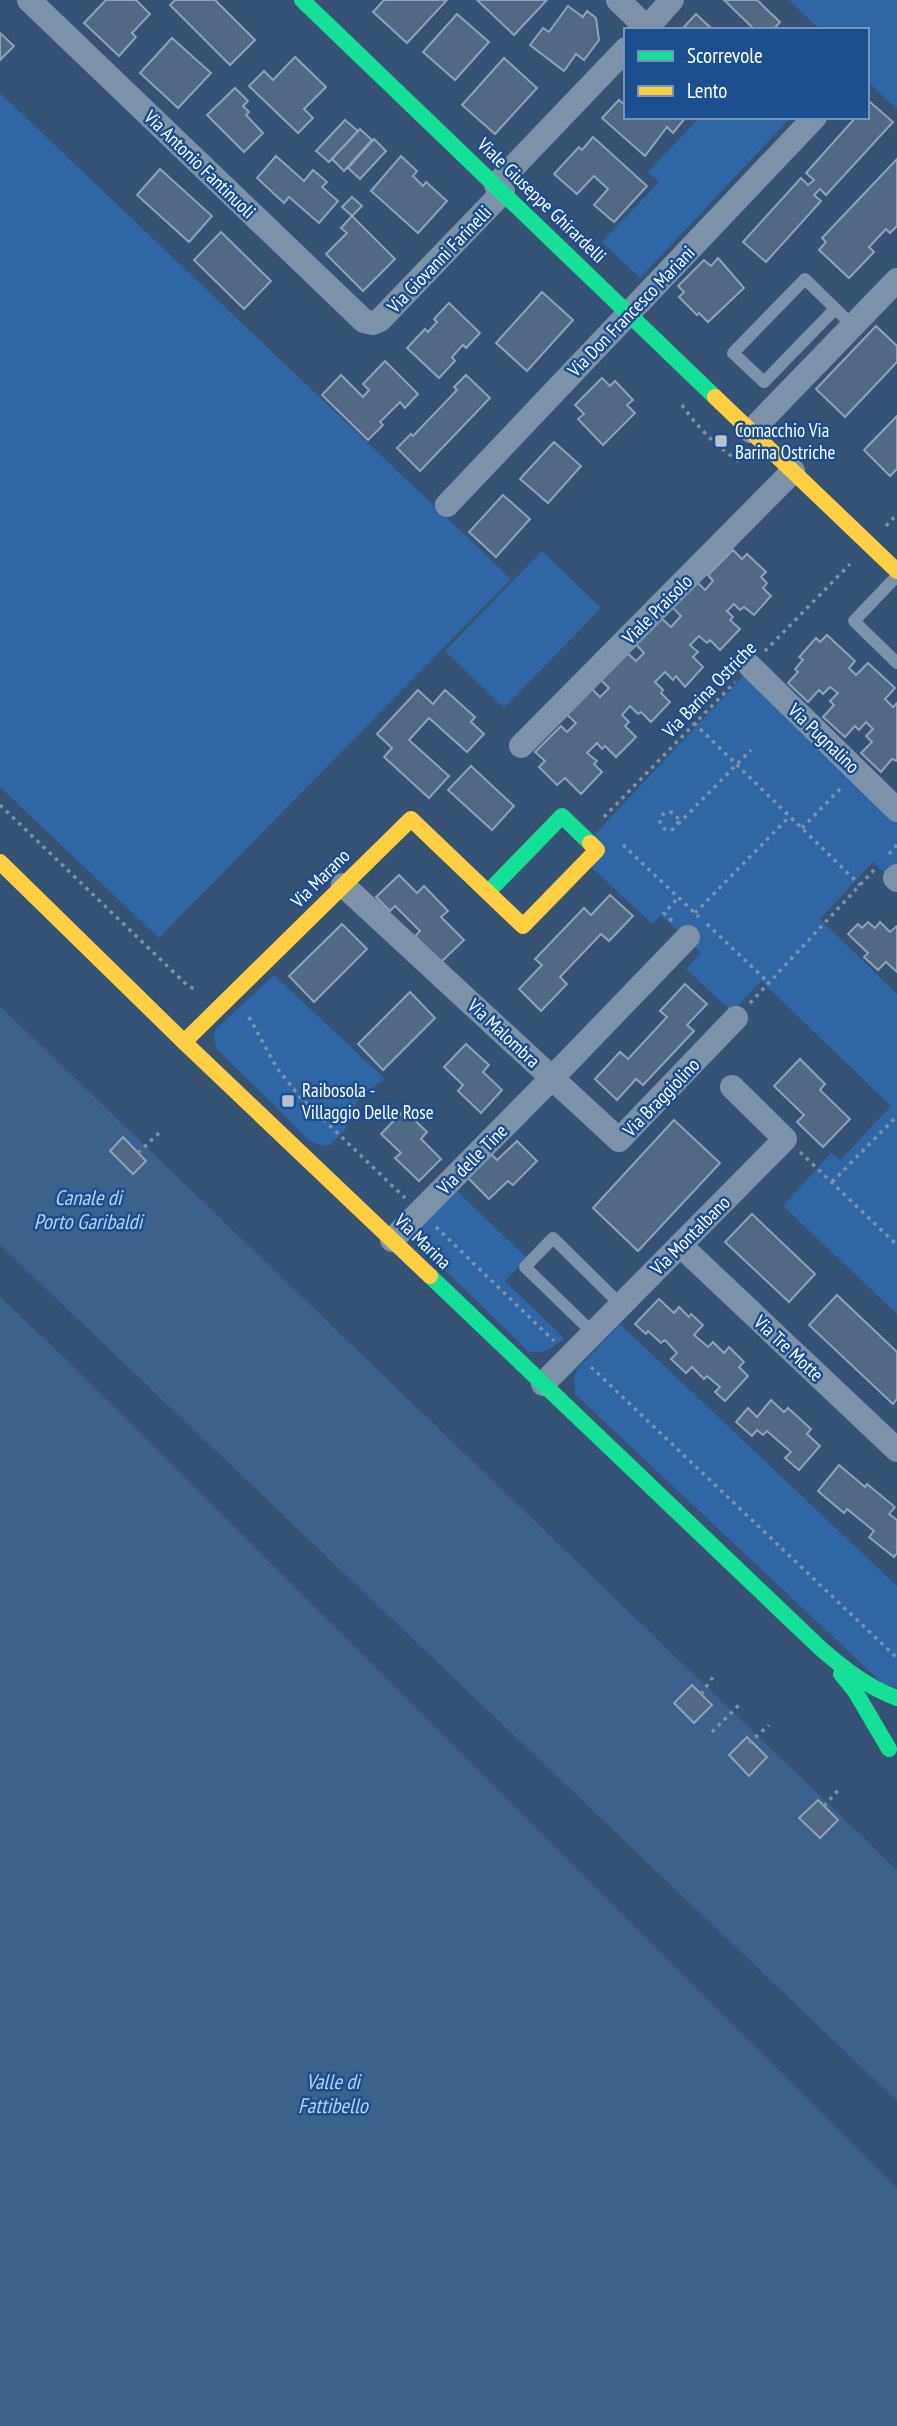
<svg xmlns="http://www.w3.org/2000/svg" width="897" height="2426" font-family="'PT Sans Narrow',sans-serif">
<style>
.green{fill:#2f66a5}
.water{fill:#3b618d}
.building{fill:#526984;stroke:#92a2b6;stroke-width:2}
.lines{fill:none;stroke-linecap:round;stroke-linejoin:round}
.path{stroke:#7d92a8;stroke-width:3.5;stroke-dasharray:3.5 5;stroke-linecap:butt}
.lane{stroke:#7d92a8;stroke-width:12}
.street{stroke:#7d92a8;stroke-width:24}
.fast{stroke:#16e098;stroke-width:16}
.slow{stroke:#ffcf43;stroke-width:16}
.poi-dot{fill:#b9c2ce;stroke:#1b4f8f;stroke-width:2.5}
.labels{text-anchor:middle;stroke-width:5;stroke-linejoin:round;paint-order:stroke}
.street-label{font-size:19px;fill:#fff;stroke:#1b4f8f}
.poi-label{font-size:19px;fill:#fff;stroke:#1b4f8f;text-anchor:start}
.water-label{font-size:21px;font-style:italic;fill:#b5d3f5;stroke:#1b4f8f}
</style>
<rect width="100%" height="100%" fill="#365274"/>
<g class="green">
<path d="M789,0h108v109l-30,-28v-51h-47z"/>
<path d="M0,93l511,486 -352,359 -159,-151z"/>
<path d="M700,117h91l-151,161 -38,-36 57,-60 -11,-10z"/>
<path d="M542,551l59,57 -97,100 -59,-57z"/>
<path d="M750,669l147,144v55l-9,8 -15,-14 -53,57 77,75v320l-114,-108 48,-53 9,7 51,-54 -130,-125 -29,31 -46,-43 15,-16 -40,-38 -9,9 -64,-60 7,-30z"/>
<path d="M274,975l111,104 -23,16 -6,8 -11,27 -15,15 -9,1 -12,-6 -92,-91 -3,-10 1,-9z"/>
<path d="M456,1190l71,68 -22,23 59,57c-12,10 -19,17 -36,13l-110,-107v-13z"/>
<path d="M620,1324l277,262v102l-14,-4 -308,-290 -1,-17 4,-9z"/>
</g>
<g class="water">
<path d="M0,1006l897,864v231l-897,-856z"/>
<path d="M0,1297l67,63 830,828v238h-897z"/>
</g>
<g class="building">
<path d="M106,0h30l14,14 -18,19 4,4 -17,19 -35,-33z"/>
<path d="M175,0h40l40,40 -25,25 -60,-60z"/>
<path d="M384,0h63l-40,43 -34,-31z"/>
<path d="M477,0h70l-33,35z"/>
<path d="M724,0h33l23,22 -7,8h-18z"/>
<path d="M568,6l15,11 4,-6 9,7 3,22 -15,20 -8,-6 -12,17 -34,-26 13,-17 6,4z"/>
<path d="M457,14l32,28 -34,38 -32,-28z"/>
<path d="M696,14l17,16h-26l-3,-3z"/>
<path d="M0,33l14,13 -14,14z"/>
<path d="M172,38l39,35 -33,35 -38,-35z"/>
<path d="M295,57l31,30 -22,22 9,9 -15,15 -49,-47 15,-15 9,9z"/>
<path d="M504,58l33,30 -42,46 -33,-29z"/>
<path d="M235,88l13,13 -5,5 6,6 -3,3 17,18 -19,19 -37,-37z"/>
<path d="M619,100l7,6v11h60l-13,16 -6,-6 -22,29 -43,-38z"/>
<path d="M870,102l23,20 -67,73 -6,-6 -6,6 7,6 -55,61 -23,-20 58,-64 7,7 6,-5 -8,-7 50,-56h11v-12z"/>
<path d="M345,120l13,11 -29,31 -13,-11z"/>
<path d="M360,129l12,11 -28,31 -12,-12z"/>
<path d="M593,137l54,49 -33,36 -20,-17 14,-16 -14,-13 -17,18 -23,-20 25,-27 3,3z"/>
<path d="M374,139l12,12 -26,28 -12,-11z"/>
<path d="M276,156l28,25 9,-11 14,12 -5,5 16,14 -19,22 -30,-26 -5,6 -27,-25z"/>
<path d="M401,156l16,15 -4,5 10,10 3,-4 21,19 -29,32 -47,-42z"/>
<path d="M897,159v67l-7,7 -4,-4 -17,18 5,5 -25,26 -30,-28 7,-8 -4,-4z"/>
<path d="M160,169l52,47 -23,26 -52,-47z"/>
<path d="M352,197l10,9 -10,10 -10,-9z"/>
<path d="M352,216l43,43 -32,32 -37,-37 21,-21 -6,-5z"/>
<path d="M221,232l50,49 -27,28 -50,-49z"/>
<path d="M718,258l26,30 -36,34 -9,-9 -2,2 -18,-18 5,-5 -6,-6 26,-26 7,6z"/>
<path d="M542,292l31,28 -46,51 -31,-28z"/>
<path d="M449,303l31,30 -14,15 -3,-3 -11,12 3,4 -16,17 -32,-30 18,-19 3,3 9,-10 -3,-3z"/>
<path d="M876,326l21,20v16l-52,55 -29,-28z"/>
<path d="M385,361l33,33 -13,14 -5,-6 -20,20 3,3 -15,15 -46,-45 19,-20 22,22 6,-7 -6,-6z"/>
<path d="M466,375l24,23 -70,73 -23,-23 14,-14 2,2 44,-46 -3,-3z"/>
<path d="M602,378l8,8 5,-5 18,19 -6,5 8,8 -32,32 -25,-26 6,-5 -9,-9z"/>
<path d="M897,416v53l-7,7 -26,-26z"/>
<path d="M554,442l27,24 -33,37 -28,-24z"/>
<path d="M503,495l27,24 -34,38 -27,-25z"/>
<path d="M733,550l9,9 5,-5 19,18 -5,5 6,6 -4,5 8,8 -17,19 -10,-8 -4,3 -6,-6 -7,7 6,6 -3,3 10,9 -20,21 -10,-10 -3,3 -8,-7 -9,9 8,7 -5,5 10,10 -18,20 -9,-11 -3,4 -8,-8 -10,10 8,8 -2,3 9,9 -19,20 -10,-10 -3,2 -8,-8 -8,9 7,7 -4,4 11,11 -20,20 -11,-11 -3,3 -5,-6 -10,10 10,8 -3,3 8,8 -21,22 -16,-16 -8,7 -18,-18 6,-6 -10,-9 26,-26 6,6 9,-9 -11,-10 25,-26 10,10 9,-9 -10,-10 26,-27 11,10 8,-8 -10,-11 25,-26 12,11 10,-11 -12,-12 25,-25 11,11 8,-9 -5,-6z"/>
<path d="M827,635l28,26 -6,7 7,7 12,-12 27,25 -10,11 8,8 4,-4v58l-5,-2 -11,13 -20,-19 11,-11 -6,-6 7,-7 -7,-7 -7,8 -4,-4 -10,11 -22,-20 11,-12 -4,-4 8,-8 -8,-6 -7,7 -4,-4 -11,12 -20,-19 10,-11 -3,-3 8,-9 -4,-3 17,-19 4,4z"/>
<path d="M418,690l15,14 12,-14 30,27 -4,5 13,12 -17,18 -38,-34 -20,22 40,36 -20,22 -45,-41 8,-9 -15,-14z"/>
<path d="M471,766l43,40 -22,24 -44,-40z"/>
<path d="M399,875l18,18 7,-7 24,25 -7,6 23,23 -23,22 -26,-26 5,-5 -25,-25 -5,5 -14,-14z"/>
<path d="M610,895l23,21 -24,25 -8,-7 -41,43 7,7 -26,27 -22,-22 23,-24 -7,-6 49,-51 7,7z"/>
<path d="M868,922l7,6 5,-6 10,10 7,-6v46l-11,-10 -8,8 -14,-13 4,-4 -20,-19 10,-10 4,4z"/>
<path d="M342,924l25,25 -53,53 -25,-26z"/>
<path d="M685,984l22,20 -20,21 7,6 -51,54 -7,-6 -19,21 -22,-21 25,-27 8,7 39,-42 -7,-6z"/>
<path d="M410,992l25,26 -52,52 -25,-26z"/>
<path d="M466,1044l23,21 -6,7 19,18 -21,23 -23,-22 5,-6 -19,-18z"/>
<path d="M800,1059l25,25 -5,6 30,29 -27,28 -26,-25 7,-7 -30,-29z"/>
<path d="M404,1110l23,22 -6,7 20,20 -22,22 -24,-23 6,-5 -20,-19z"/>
<path d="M674,1120l46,43 -82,88 -45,-43z"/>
<path d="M123,1137l23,24 -13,13 -23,-23z"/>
<path d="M517,1141l20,20 -24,24 -5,-4 -19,18 -22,-22 24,-23 6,6z"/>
<path d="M752,1214l63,60 -26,28 -64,-60z"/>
<path d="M837,1295l60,57v47l-4,5 -84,-79z"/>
<path d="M659,1299l15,14 5,-6 10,10 2,-3 12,11 -9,10 14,12 5,-5 11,11 5,-6 15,15 -5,5 9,9 -23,25 -10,-9 5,-5 -13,-11 -3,3 -12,-12 -6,6 -15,-14 6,-6 -12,-13 -4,3 -13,-12 -2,3 -11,-10z"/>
<path d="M771,1400l13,12 4,-4 23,21 -4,5 13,12 -21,24 -14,-12 6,-6 -24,-21 -4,4 -6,-5 -5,6 -16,-14 12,-14 9,9z"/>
<path d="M839,1465l26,22 2,-3 28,23 -6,7 8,6v33l-3,4 -25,-20 5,-6 -27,-22 -3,4 -26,-22z"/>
<path d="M692,1685l20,20 -18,18 -20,-20z"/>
<path d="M747,1737l20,20 -18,19 -20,-21z"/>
<path d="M818,1800l20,20 -18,18 -21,-20z"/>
</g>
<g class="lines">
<g class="path">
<path d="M682,405c14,21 38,45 60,58"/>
<path d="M886,526l11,-12"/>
<path d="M765,651l85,-87"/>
<path d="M694,723l166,162"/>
<path d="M0,805l188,181 9,4"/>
<circle cx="669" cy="821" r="9"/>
<path d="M604,817l131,-135"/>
<path d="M678,824l73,-74"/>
<path d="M802,828l40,-41"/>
<path d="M623,845l76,72"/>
<path d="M889,854l8,-9"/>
<path d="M695,913l94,-96"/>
<path d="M672,921l-8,-8 15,-16"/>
<path d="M707,924l62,59"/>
<path d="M750,1003l124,-133"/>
<path d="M249,1017l28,51 23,29 105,101"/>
<path d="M800,1152l97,93"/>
<path d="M138,1153l22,-21"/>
<path d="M832,1182l65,-66"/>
<path d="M436,1227l118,114"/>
<path d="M591,1367l306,291"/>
<path d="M701,1694l14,-20"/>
<path d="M712,1732l29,-29"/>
<path d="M749,1743l20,-18"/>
<path d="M824,1806l17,-19"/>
</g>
<g class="lane">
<path d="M835,309l-71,73 -31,-29 72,-74 48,47"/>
<path d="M897,576l-43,45 43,42"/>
<path d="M593,1333l-68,-66 28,-29 68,67"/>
</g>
<g class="street">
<path d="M29,0l335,321 9,2 7,-3 123,-128"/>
<path d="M618,0l29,28"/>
<path d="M645,30l27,-30"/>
<path d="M496,185l130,-136"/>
<path d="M751,431l146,-151"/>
<path d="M447,505l368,-388"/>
<path d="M750,666l147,144"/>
<path d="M521,746l272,-275"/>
<path d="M897,876l-2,2 2,2"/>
<path d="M343,885l276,255 117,-122"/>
<path d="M392,1240l160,-162 136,-141"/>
<path d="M680,1245l217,205"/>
<path d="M543,1384l242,-245 -53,-52"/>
</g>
<g class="fast">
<path d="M302,0l413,397"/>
<path d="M488,892l74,-76 28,27"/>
<path d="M430,1276l389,371c24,21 48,40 78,51"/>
<path d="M841,1674l14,17 34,58"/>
</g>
<g class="slow">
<path d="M715,397l182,174"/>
<path d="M0,862l184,180 246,234"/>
<path d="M184,1042l227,-223 112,107 74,-76 -7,-7"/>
</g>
</g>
<g class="poi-dot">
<rect x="714" y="434" width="14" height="14" rx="3.5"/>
<rect x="281" y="1094" width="14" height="14" rx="3.5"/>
</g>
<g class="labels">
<g class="street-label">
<text transform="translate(200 164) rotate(44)" y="7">Via Antonio Fantinuoli</text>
<text transform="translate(542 200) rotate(44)" y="7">Viale Giuseppe Ghirardelli</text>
<text transform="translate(439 259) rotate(-46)" y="7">Via Giovanni Farinelli</text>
<text transform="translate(631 311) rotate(-46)" y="7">Via Don Francesco Mariani</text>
<text transform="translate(657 609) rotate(-45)" y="7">Viale Praisolo</text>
<text transform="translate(709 689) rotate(-46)" y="7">Via Barina Ostriche</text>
<text transform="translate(824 738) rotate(44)" y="7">Via Pugnalino</text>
<text transform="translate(320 878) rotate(-45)" y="7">Via Marano</text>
<text transform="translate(504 1033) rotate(43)" y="7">Via Malombra</text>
<text transform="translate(661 1097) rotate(-46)" y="7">Via Braggiolino</text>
<text transform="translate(472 1159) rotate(-45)" y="7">Via delle Tine</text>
<text transform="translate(690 1235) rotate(-45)" y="7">Via Montalbano</text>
<text transform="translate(423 1241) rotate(44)" y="7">Via Marina</text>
<text transform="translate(789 1348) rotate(43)" y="7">Via Tre Motte</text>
</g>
<g class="poi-label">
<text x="735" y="437">Comacchio Via<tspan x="735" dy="22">Barina Ostriche</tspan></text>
<text x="302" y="1097">Raibosola -<tspan x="302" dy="22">Villaggio Delle Rose</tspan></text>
</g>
<g class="water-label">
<text x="88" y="1205">Canale di<tspan x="88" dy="24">Porto Garibaldi</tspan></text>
<text x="333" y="2089">Valle di<tspan x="333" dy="24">Fattibello</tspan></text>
</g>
</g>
<rect x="624" y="28" width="245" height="91" fill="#1b4f8f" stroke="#7695bc" stroke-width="2"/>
<rect x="638" y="51" width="35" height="10" fill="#16e098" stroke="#7695bc" stroke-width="2"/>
<text x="687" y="63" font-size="21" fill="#ffffff">Scorrevole</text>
<rect x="638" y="86" width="35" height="10" fill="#ffcf43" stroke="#7695bc" stroke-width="2"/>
<text x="687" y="98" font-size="21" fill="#ffffff">Lento</text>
</svg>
